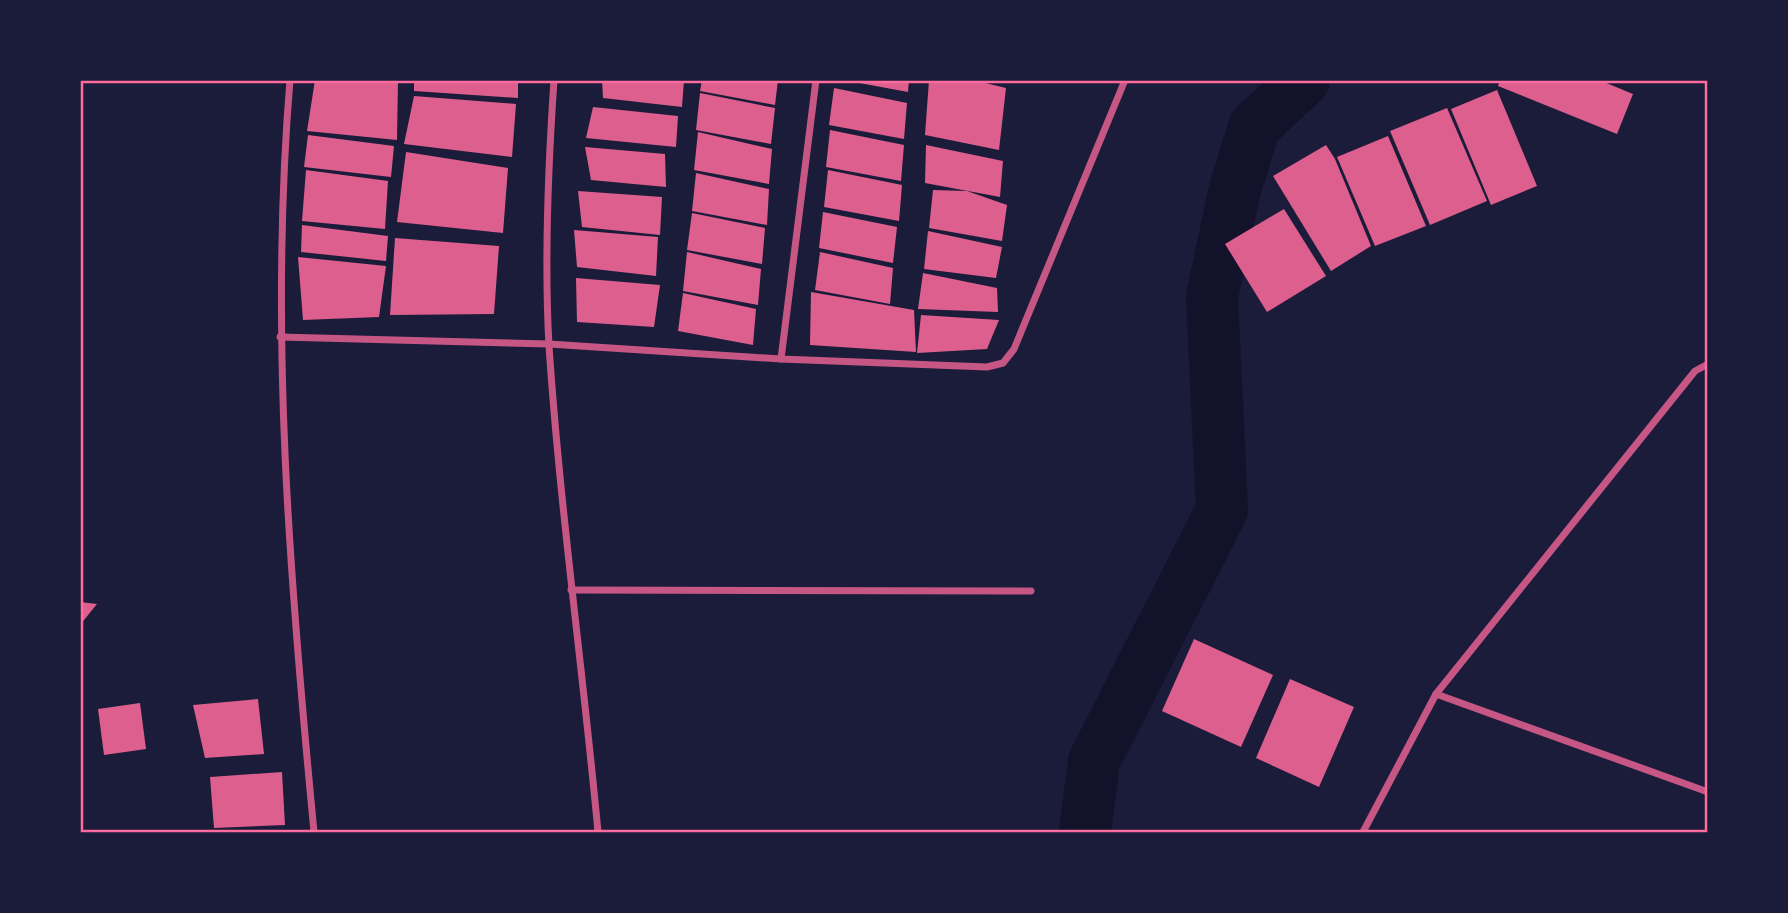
<svg xmlns="http://www.w3.org/2000/svg" width="1788" height="913" font-family="'Nunito Sans',sans-serif">
<style>
.lines{fill:none;stroke-linecap:round;stroke-linejoin:round}
.canal{stroke:#12122b;stroke-width:52}
.building{fill:#dd5f8e}
.minor{stroke:#c65784;stroke-width:7}
.neatline{fill:none;stroke:#ff6b9d;stroke-width:2.5}
</style>
<rect width="100%" height="100%" fill="#1b1b3a"/>
<g class="lines">
<path class="canal" d="M1085,832l9,-71 128,-251 -10,-213 22,-104 20,-66 50,-47"/>
</g>
<g class="building">
<path d="M315,80h83l-1,60 -90,-9z"/>
<path d="M414,80h104v18l-104,-7z"/>
<path d="M602,80h82l-2,27 -79,-9z"/>
<path d="M702,80h76l-3,25 -75,-14z"/>
<path d="M854,80h55l-1,12 -54,-10z"/>
<path d="M929,80h44l33,8 -7,62 -74,-15z"/>
<path d="M1500,80h99l34,14 -16,40 -119,-48z"/>
<path d="M834,88l73,15 -3,36 -75,-14z"/>
<path d="M1497,90l40,96 -46,19 -40,-96z"/>
<path d="M700,93l75,15 -4,36 -75,-14z"/>
<path d="M414,96l102,8 -4,53 -108,-13z"/>
<path d="M593,107l85,9 -2,31 -90,-9z"/>
<path d="M1447,108l40,93 -57,24 -40,-94z"/>
<path d="M830,130l74,15 -3,36 -75,-14z"/>
<path d="M698,132l74,17 -3,35 -75,-14z"/>
<path d="M308,135l86,11 -3,31 -87,-10z"/>
<path d="M1388,136l38,90 -51,20 -38,-89z"/>
<path d="M926,145l77,16 -3,36 -75,-14z"/>
<path d="M1326,145l9,14 36,87 -40,25 -58,-95z"/>
<path d="M585,147l80,7 1,33 -75,-7z"/>
<path d="M406,152l102,16 -5,65 -106,-11z"/>
<path d="M306,170l82,11 -3,48 -83,-8z"/>
<path d="M828,170l74,15 -3,36 -75,-14z"/>
<path d="M696,173l73,16 -2,36 -75,-14z"/>
<path d="M933,190l34,1 40,14 -5,36 -73,-13z"/>
<path d="M578,191l84,6 -2,38 -78,-8z"/>
<path d="M1284,209l42,67 -59,36 -42,-68z"/>
<path d="M823,212l74,15 -4,36 -74,-15z"/>
<path d="M692,213l73,15 -3,36 -75,-14z"/>
<path d="M302,225l86,11 -2,25 -85,-9z"/>
<path d="M574,230l84,7 -2,39 -79,-9z"/>
<path d="M928,231l74,16 -6,31 -72,-9z"/>
<path d="M395,238l104,8 -5,68 -104,1z"/>
<path d="M687,252l74,17 -3,36 -75,-14z"/>
<path d="M820,252l73,16 -3,36 -75,-14z"/>
<path d="M298,257l88,9 -7,51 -76,3z"/>
<path d="M923,273l74,15 1,24 -80,-3z"/>
<path d="M576,278l84,7 -6,42 -77,-5z"/>
<path d="M811,292l103,18 2,42 -106,-7z"/>
<path d="M683,293l73,16 -3,36 -75,-14z"/>
<path d="M921,315l78,5 -12,29 -70,4z"/>
<path d="M80,602l17,2 -17,21z"/>
<path d="M1194,639l79,36 -32,72 -79,-36z"/>
<path d="M1290,679l64,28 -35,80 -63,-29z"/>
<path d="M258,699l6,55 -59,4 -12,-53z"/>
<path d="M140,703l6,46 -42,6 -6,-46z"/>
<path d="M282,772l3,53 -71,3 -4,-51z"/>
</g>
<g class="lines">
<g class="minor">
<path d="M290,80c-21,251 0,503 24,752"/>
<path d="M554,80c-6,88 -10,178 -5,266 11,163 34,324 49,486"/>
<path d="M280,337l269,7 232,15 206,8 16,-4 11,-14 111,-269"/>
<path d="M781,359l35,-279"/>
<path d="M571,590l460,1"/>
<path d="M1436,694l272,98"/>
<path d="M1363,832l73,-138 259,-323 13,-7"/>
</g>
</g>
<rect width="1788" height="913" fill="none" stroke="#1b1b3a" stroke-width="164"/>
<rect x="82" y="82" width="1624" height="749" class="neatline"/>
</svg>
